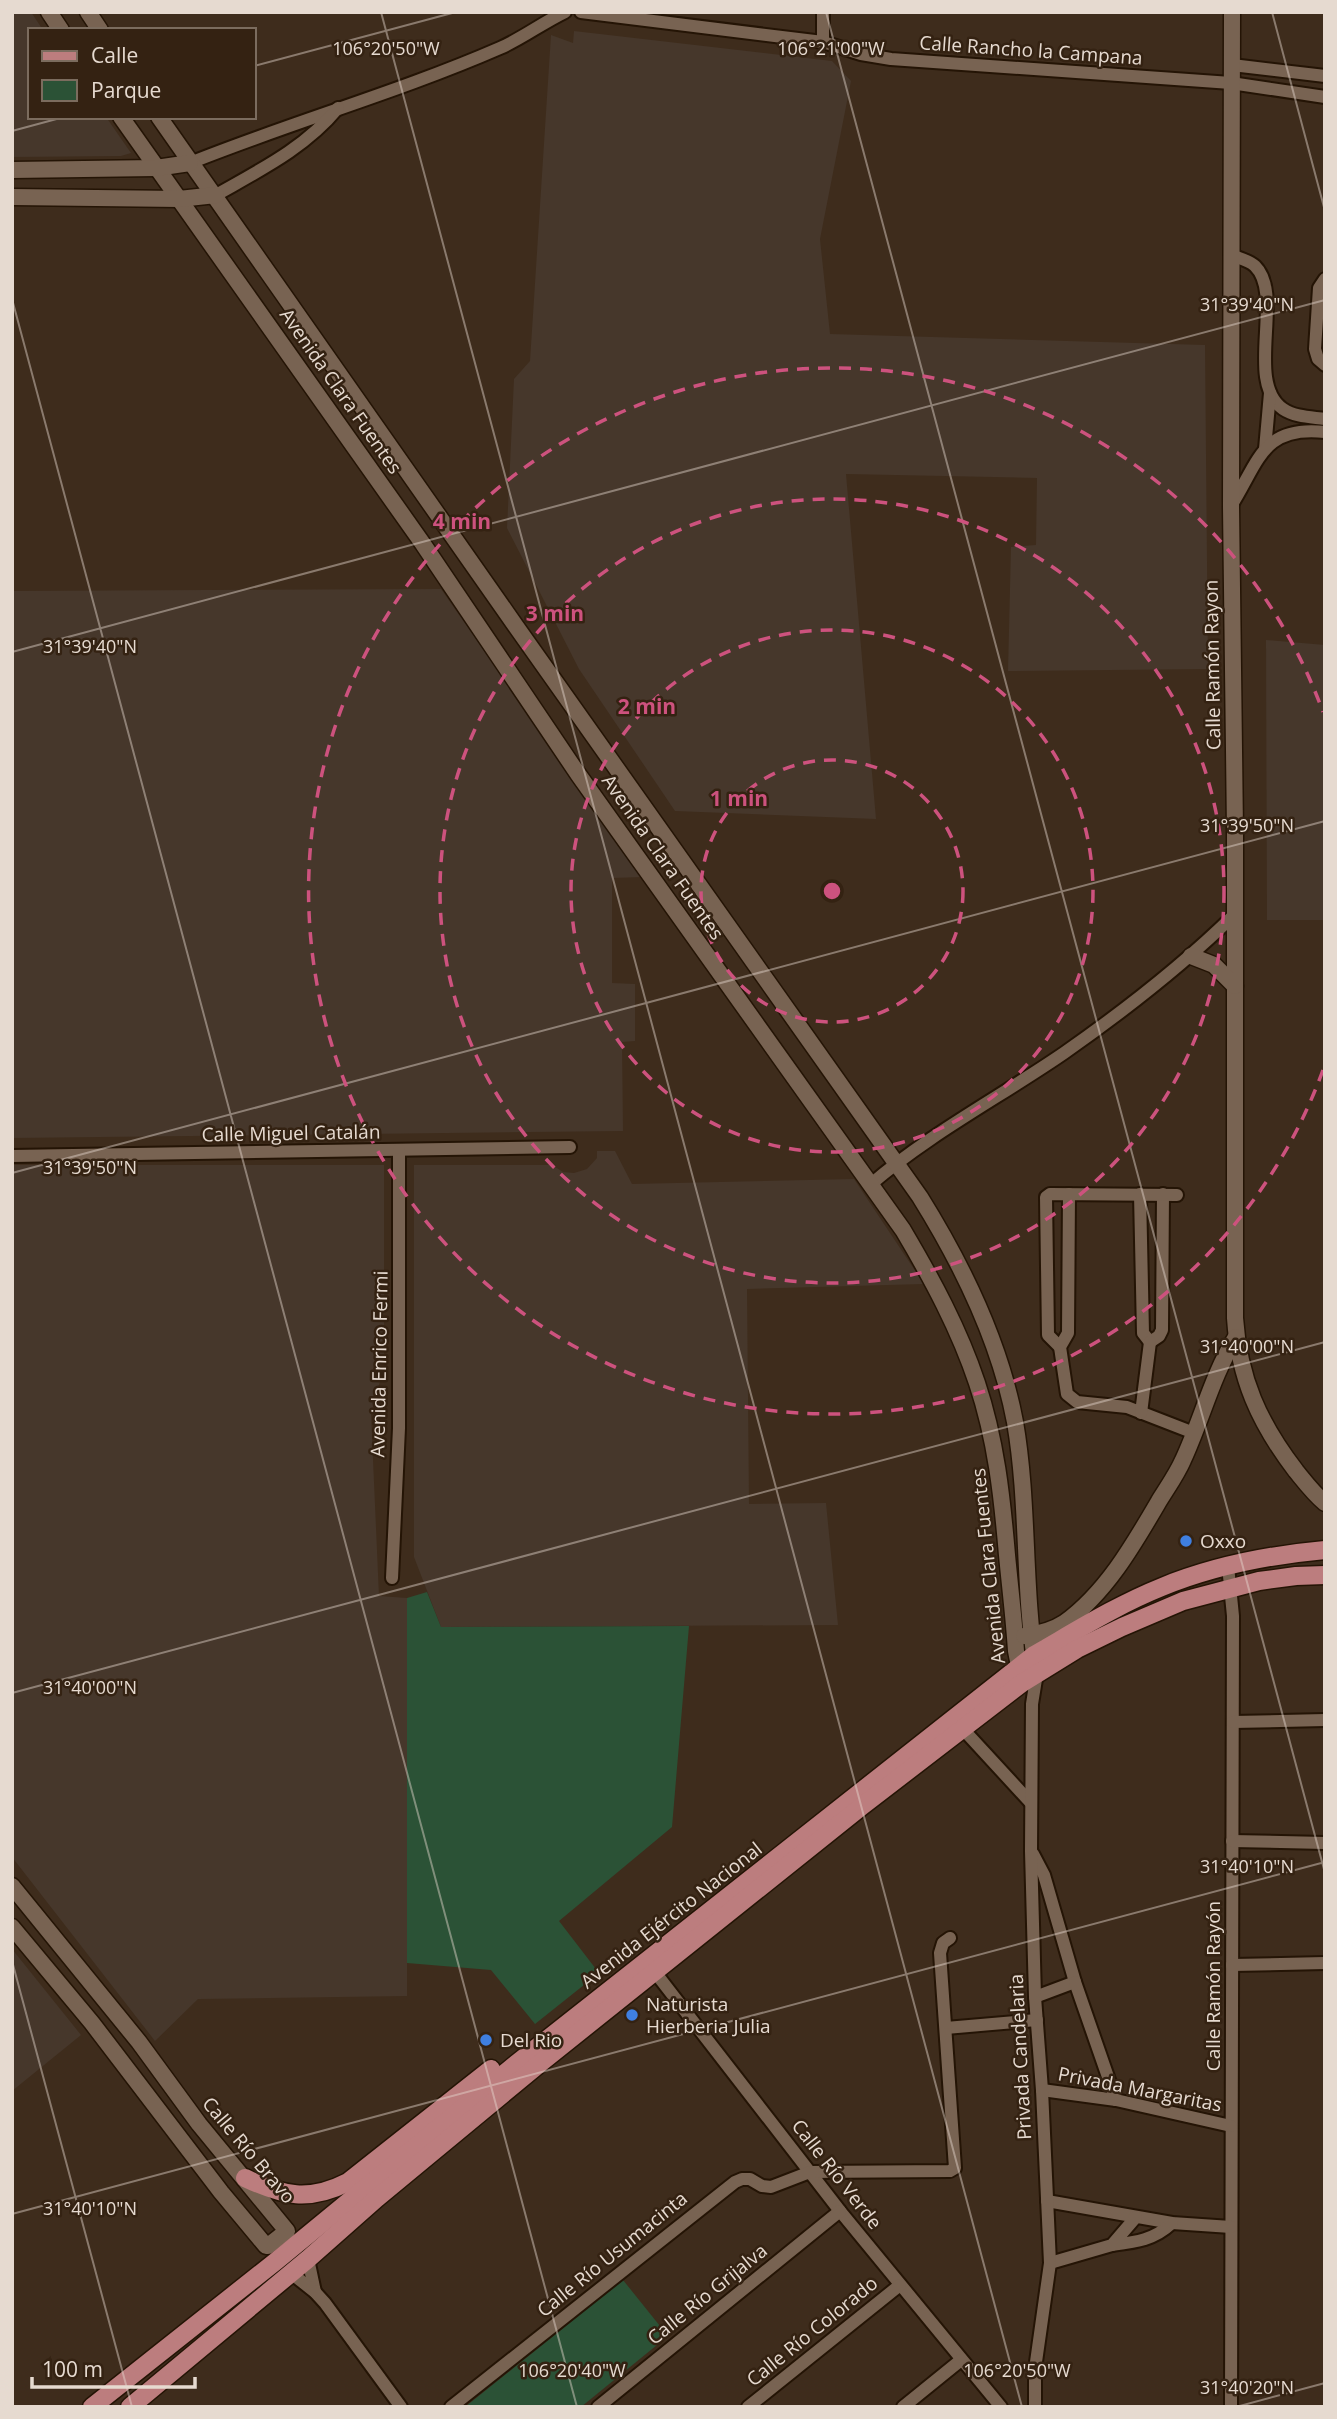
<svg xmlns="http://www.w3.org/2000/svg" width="1337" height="2419" font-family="'Open Sans',sans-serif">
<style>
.industrial{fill:#46372b}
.green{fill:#2b5236}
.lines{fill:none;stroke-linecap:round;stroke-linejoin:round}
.street-casing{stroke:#241405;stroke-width:16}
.secondary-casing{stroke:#241405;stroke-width:19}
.primary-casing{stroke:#241405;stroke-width:21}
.street{stroke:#786352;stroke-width:12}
.secondary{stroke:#786352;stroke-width:16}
.primary{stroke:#bc7d7e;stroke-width:18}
.ticks{fill:none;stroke:#e6dad0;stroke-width:2;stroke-opacity:0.45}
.ring{fill:none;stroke:#cd527e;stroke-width:3.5;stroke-dasharray:12 9}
.shop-dot{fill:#3f7fe0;stroke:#342212;stroke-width:2.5}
.labels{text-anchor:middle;stroke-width:5;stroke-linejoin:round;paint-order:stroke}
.street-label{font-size:19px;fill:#e6dad0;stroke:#342212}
.poi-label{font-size:19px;fill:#e6dad0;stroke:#342212;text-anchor:start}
.ticks-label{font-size:18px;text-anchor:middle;fill:#e6dad0;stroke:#342212;stroke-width:5;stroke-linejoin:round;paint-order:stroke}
.centre{fill:#cd527e;stroke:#342212;stroke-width:3.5}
.ring-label{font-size:21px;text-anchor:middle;font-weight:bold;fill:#cd527e;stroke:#342212;stroke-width:5;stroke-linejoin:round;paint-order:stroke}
</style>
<rect width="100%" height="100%" fill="#3e2c1c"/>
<g class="industrial">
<path d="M12,12h19l12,18h-13v87h76l25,36 -10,3 -109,1z"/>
<path d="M574,31l258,30 19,20 -31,158 10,95 375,11 3,324 -200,2 3,-124 25,-2 1,-67 -191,-4 30,345 -201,-8 -96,-142 -72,-141 7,-149 16,-18 21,-326 22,8z"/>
<path d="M441,589l202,288 -31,1v105l23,1v57l-13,1 1,89 -611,7v-547z"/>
<path d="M1266,640l59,5v275h-58z"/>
<path d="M597,1151h18l17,33 222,-5 70,105 -177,5 2,215 77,-1 12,122 -397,2 -27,-70v-392h138l11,7 11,1 13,-4 10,-11z"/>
<path d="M12,1165h372v202l-13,47 8,182 28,2v398l-209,3 -43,42 -143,-184z"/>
<path d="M12,1949l69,86 -69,56z"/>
</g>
<g class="green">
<path d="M427,1592l14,35 248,-1 -17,201 -113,94 40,52 -64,51 -44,-54 -84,-7v-365z"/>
<path d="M623,2280l45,56 -87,71h-116z"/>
</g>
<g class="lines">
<g class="street-casing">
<g id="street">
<path d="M581,12l242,30 38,12 30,5 340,24 94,14"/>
<path d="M823,42v-30"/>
<path d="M1232,65l93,11"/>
<path d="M190,163c102,-41 209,-71 310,-115 23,-10 42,-25 65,-36"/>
<path d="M216,195c44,-25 89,-47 122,-87"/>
<path d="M1231,255c8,3 19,6 24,11 30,29 -11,116 28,143 12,8 28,8 42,10"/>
<path d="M1325,279l-6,9 -4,61 3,10 7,6"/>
<path d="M1265,449l5,-56"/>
<path d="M1231,506c28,-44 31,-81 94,-74"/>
<path d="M12,1156l558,-9"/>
<path d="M870,1185c59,-51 130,-88 194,-132 60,-42 118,-87 170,-138"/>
<path d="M1069,1194l-1,139 -8,14 7,47 10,8 50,5 67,26"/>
<path d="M1140,1194l3,139 7,9"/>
<path d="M1150,1342l9,-6 3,-6 1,-136"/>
<path d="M1060,1347l-12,-12 -2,-138 4,-3 127,1"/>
<path d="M1141,1413l9,-71"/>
<path d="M1228,1566l5,50 -2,791"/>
<path d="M392,1578l7,-150v-278"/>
<path d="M1233,1722l92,-2"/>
<path d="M962,1728l69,75"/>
<path d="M1232,1841l93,2"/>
<path d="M1033,1854l11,21 31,107 -40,15"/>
<path d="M1232,1965l93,-2"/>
<path d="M651,1967l189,244 161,196"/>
<path d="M1075,1982l41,118"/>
<path d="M946,2028l91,-8"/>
<path d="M1042,2090l74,10 115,26"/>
<path d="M1047,2201l125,22 59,4"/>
<path d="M1112,2245c24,-3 42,-5 60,-22"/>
<path d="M308,2259l7,33"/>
<path d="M1050,2263l62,-18 24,-28"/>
<path d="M291,2273l24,19 10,11 76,104"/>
<path d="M451,2407l284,-225 7,-3h8l12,7 9,1 39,-15 140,-1 5,-3 -15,-215 3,-10 7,-5"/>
<path d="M598,2407l242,-196"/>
<path d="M748,2407l152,-122"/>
<path d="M903,2407l58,-47"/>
<path d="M1035,2407v-38l15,-106 -8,-173 -7,-93 -4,-146 1,-147 5,-31"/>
</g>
</g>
<g class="secondary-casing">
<g id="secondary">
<path d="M49,12l12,18"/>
<path d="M88,12l12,18"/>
<path d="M1232,12l-1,495 4,324v487c4,60 24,105 61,153 9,11 18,23 29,32"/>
<path d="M121,117l302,427 155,230 325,456c29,49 56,99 74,153 19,57 25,113 30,172 3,32 7,64 9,96l5,25"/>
<path d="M159,117l356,508 405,572c43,69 80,145 95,225 14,81 8,165 21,245"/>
<path d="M12,170l144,-2 34,-5"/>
<path d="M12,197l167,2 37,-4"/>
<path d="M1191,956l23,9 21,21"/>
<path d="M1024,1636c15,-2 28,-5 40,-13 42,-30 70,-79 95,-122 8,-13 18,-27 24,-41 19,-41 29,-84 53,-123"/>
<path d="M12,1886l127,156 60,82 88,107 -19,15h-2l-45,-54 -129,-169 -80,-96"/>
</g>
</g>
<g class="primary-casing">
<g id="primary">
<path d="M245,2178c38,18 64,24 103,4l143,-113"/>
<path d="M92,2407l183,-145 241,-198 518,-409c42,-24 83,-50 128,-68 51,-21 108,-32 163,-37"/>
<path d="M130,2407l178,-148 69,-61 162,-134 323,-258 160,-123 55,-34 45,-22 61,-26 76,-20 37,-5 29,-1"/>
</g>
</g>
<use href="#street" class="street"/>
<use href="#secondary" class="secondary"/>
<use href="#primary" class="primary"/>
</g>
<path class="ticks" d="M381,12l641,2395M826,12l499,1861M1272,12l53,199M254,66l202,-54M12,131l52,-14M12,299l565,2108M12,652l1313,-352M12,1173l1313,-352M12,1693l1313,-351M12,1961l120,446M12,2214l1313,-352M1236,2407l89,-24"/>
<g class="ring">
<circle cx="832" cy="891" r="131"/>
<circle cx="832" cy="891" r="261"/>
<circle cx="832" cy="891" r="392"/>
<path d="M1323 1070A523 523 0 1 1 1323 712"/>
</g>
<g class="shop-dot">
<circle cx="1186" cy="1541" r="7"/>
<circle cx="632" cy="2015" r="7"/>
<circle cx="486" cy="2040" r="7"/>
</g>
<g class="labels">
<g class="street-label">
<text transform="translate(1031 50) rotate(4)" y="7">Calle Rancho la Campana</text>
<text transform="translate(341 391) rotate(55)" y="7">Avenida Clara Fuentes</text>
<text transform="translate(1212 665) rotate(-91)" y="7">Calle Ramón Rayon</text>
<text transform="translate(663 857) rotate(55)" y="7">Avenida Clara Fuentes</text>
<text transform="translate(291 1133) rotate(-1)" y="7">Calle Miguel Catalán</text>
<text transform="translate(379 1364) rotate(-89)" y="7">Avenida Enrico Fermi</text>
<text transform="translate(988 1566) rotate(-96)" y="7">Avenida Clara Fuentes</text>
<text transform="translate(671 1915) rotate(-38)" y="7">Avenida Ejército Nacional</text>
<text transform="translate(1213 1986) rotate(-90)" y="7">Calle Ramón Rayón</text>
<text transform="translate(1020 2057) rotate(-93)" y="7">Privada Candelaria</text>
<text transform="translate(1140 2089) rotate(11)" y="7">Privada Margaritas</text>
<text transform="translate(249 2150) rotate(50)" y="7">Calle Río Bravo</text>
<text transform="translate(837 2174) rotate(52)" y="7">Calle Río Verde</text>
<text transform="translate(612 2254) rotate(-39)" y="7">Calle Río Usumacinta</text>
<text transform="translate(707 2294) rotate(-39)" y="7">Calle Río Grijalva</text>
<text transform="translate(812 2331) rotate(-39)" y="7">Calle Río Colorado</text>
</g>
<g class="poi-label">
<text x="1200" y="1548">Oxxo</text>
<text x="646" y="2011">Naturista<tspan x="646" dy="22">Hierberia Julia</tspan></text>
<text x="500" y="2047">Del Rio</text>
</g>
</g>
<g class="ticks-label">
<text x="386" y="55">106°20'50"W</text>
<text x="831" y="55">106°21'00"W</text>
<text x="1247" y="311">31°39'40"N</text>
<text x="90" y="653">31°39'40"N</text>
<text x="1247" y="832">31°39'50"N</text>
<text x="90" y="1174">31°39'50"N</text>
<text x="1247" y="1353">31°40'00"N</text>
<text x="90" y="1694">31°40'00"N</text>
<text x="1247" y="1873">31°40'10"N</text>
<text x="90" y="2215">31°40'10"N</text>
<text x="572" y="2377">106°20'40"W</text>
<text x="1017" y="2377">106°20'50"W</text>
<text x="1247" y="2394">31°40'20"N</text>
</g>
<circle cx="832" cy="891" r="10" class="centre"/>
<g class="ring-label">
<text x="462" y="529">4 min</text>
<text x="555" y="621">3 min</text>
<text x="647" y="714">2 min</text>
<text x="739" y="806">1 min</text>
</g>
<rect width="1337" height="2419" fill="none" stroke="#e6dad0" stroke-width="28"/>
<rect x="28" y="28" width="228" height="91" fill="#342212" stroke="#7b6c5e" stroke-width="2"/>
<rect x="42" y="51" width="35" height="10" fill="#bc7d7e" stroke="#7b6c5e" stroke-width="2"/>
<text x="91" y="63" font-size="21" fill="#e6dad0">Calle</text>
<rect x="42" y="80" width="35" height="21" fill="#2b5236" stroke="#7b6c5e" stroke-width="2"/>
<text x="91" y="98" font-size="21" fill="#e6dad0">Parque</text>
<path d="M32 2377v10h163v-10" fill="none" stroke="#e6dad0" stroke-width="3.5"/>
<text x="42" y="2377" font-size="21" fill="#e6dad0" stroke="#342212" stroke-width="5" paint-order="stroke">100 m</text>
</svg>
